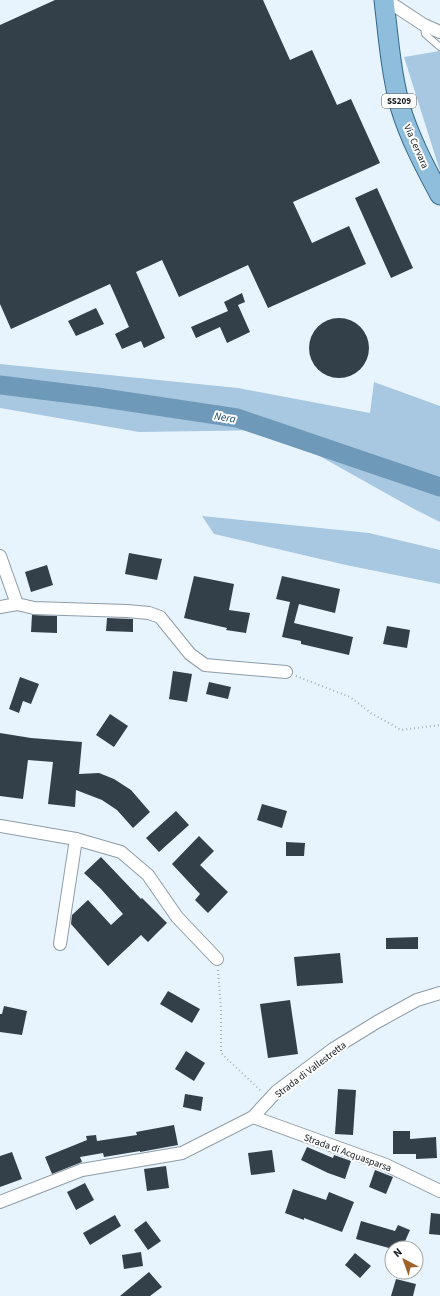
<svg xmlns="http://www.w3.org/2000/svg" width="440" height="1296" font-family="'Source Sans 3',sans-serif">
<style>
.green{fill:#a7c8e0}
.lines{fill:none;stroke-linecap:round;stroke-linejoin:round}
.river{stroke:#6f99b9;stroke-width:19}
.building{fill:#334049}
.service-casing{stroke:#8e9ca7;stroke-width:8}
.minor-casing{stroke:#8e9ca7;stroke-width:14}
.primary-casing{stroke:#32678a;stroke-width:21}
.path{stroke:#a6b0b8;stroke-width:2;stroke-dasharray:1 3;stroke-linecap:butt}
.service{stroke:#fff;stroke-width:6}
.minor{stroke:#fff;stroke-width:12}
.primary{stroke:#8fbddc;stroke-width:19}
.labels{text-anchor:middle;stroke-width:4;stroke-linejoin:round;paint-order:stroke}
.shield{fill:#fff;stroke:#595d60;stroke-width:1}
.shield-label{font-size:9px;font-weight:bold;fill:#12181c}
.street-label{font-size:10px;fill:#12181c;stroke:#fff}
.water-label{font-size:11px;font-style:italic;fill:#16496a;stroke:#fff}
</style>
<rect width="100%" height="100%" fill="#e8f4fd"/>
<g class="green">
<path d="M440,51v120l-36,-114z"/>
<path d="M0,364l238,24 132,25 4,-31 66,24v116l-26,-13 -141,-79 -134,2 -139,-24z"/>
<path d="M202,516l167,17 71,17v34l-94,-19 -132,-31z"/>
</g>
<g class="lines">
<path class="river" d="M0,385l97,12 140,21 203,69"/>
</g>
<g class="building">
<path d="M55,0h208l27,60 22,-10 25,55 14,-6 29,64 -87,39 19,41 37,-17 17,38 -98,44 -20,-43 -69,32 -17,-37 -26,12 29,66 -21,10 -3,-7 -19,8 -7,-15 14,-7 -19,-43 -99,45 -11,-25v-279z"/>
<path d="M377,188l36,80 -22,10 -36,-80z"/>
<path d="M242,293l3,9 -7,3 12,27 -23,11 -7,-16 -24,11 -5,-11 37,-16 -4,-9z"/>
<path d="M96,308l8,16 -28,12 -8,-15z"/>
<circle cx="339" cy="348" r="30"/>
<path d="M129,553l33,6 -5,21 -32,-6z"/>
<path d="M47,565l6,20 -22,7 -6,-20z"/>
<path d="M194,576l40,8 -5,26 21,3 -4,20 -20,-3 1,-2 -43,-10z"/>
<path d="M282,576l58,13 -5,24 -36,-9 -5,19 59,14 -4,18 -48,-11v-3l-19,-4 8,-35 -14,-3z"/>
<path d="M32,615l25,1v17l-26,-1z"/>
<path d="M107,618l26,1v13l-27,-1z"/>
<path d="M387,626l23,4 -3,18 -24,-4z"/>
<path d="M173,671l19,3 -5,28 -18,-3z"/>
<path d="M20,677l19,7 -8,20 -8,-3 -4,12 -10,-4z"/>
<path d="M209,682l22,5 -3,12 -22,-5z"/>
<path d="M110,714l18,12 -14,21 -18,-12z"/>
<path d="M0,733l31,5 51,4 -3,32 20,-1 15,6 17,11 19,22 -17,16 -16,-18 -15,-10 -26,-10 -1,17 -27,-3 5,-42 -25,-2 -5,39 -23,-3z"/>
<path d="M262,804l25,7 -5,17 -25,-8z"/>
<path d="M176,811l13,14 -30,27 -13,-14z"/>
<path d="M199,836l15,15 -14,14 28,27 -20,21 -13,-13 5,-6 -28,-30z"/>
<path d="M286,842l19,1 -1,13h-18z"/>
<path d="M101,857l40,42 1,-1 25,25 -19,19 -7,-7 -33,31 -37,-42 1,-9 16,-15 23,25 12,-11 -22,-25 -17,-16z"/>
<path d="M418,937v12h-32v-11z"/>
<path d="M340,953l3,30 -46,3 -3,-29z"/>
<path d="M168,991l32,18 -8,14 -32,-19z"/>
<path d="M290,1000l8,54 -30,4 -8,-54z"/>
<path d="M4,1006l23,5 -5,24 -22,-3v-18h2z"/>
<path d="M186,1051l19,12 -11,18 -19,-12z"/>
<path d="M338,1089l18,1 -3,45 -18,-1z"/>
<path d="M185,1094l18,3 -2,14 -18,-4z"/>
<path d="M174,1125l4,20 -38,7v-1l-36,6 -1,-4 -23,4 2,5 -30,12 -7,-17 42,-17 -1,-4 10,-1 1,6 40,-6 -1,-3z"/>
<path d="M393,1131h17v8l26,-2 1,21 -21,1v-5h-23z"/>
<path d="M307,1147l26,11 1,-3 17,6 -6,18 -17,-6 -27,-13z"/>
<path d="M272,1150l3,22 -24,3 -3,-22z"/>
<path d="M12,1152l10,27 -22,8v-31z"/>
<path d="M166,1166l3,22 -22,3 -3,-22z"/>
<path d="M375,1170l18,7 -7,17 -17,-7z"/>
<path d="M85,1183l9,17 -18,10 -9,-18z"/>
<path d="M293,1189l33,11 3,-8 25,10 -12,30 -38,-14v2l-19,-7z"/>
<path d="M431,1213l9,1v21l-11,-1z"/>
<path d="M115,1215l6,11 -31,19 -7,-12z"/>
<path d="M146,1221l15,20 -13,9 -14,-20z"/>
<path d="M361,1221l34,10 3,-6 12,5 -8,18h-13l-33,-9z"/>
<path d="M141,1252l2,14 -19,3 -2,-14z"/>
<path d="M355,1253l16,13 -11,12 -15,-13z"/>
<path d="M149,1272l13,15 -12,9h-30z"/>
<path d="M396,1279l20,5 -3,12h-22z"/>
</g>
<g class="lines">
<g class="service-casing">
<path id="service" d="M424,25l1,9 15,13"/>
</g>
<g class="minor-casing">
<g id="minor">
<path d="M386,0l38,25 16,7"/>
<path d="M0,556l17,48 17,4 93,3 22,2 11,4 30,37 15,11 81,7"/>
<path d="M0,607l17,-3"/>
<path d="M0,826l76,13 45,13 27,23 29,42 40,42"/>
<path d="M60,944l16,-105"/>
<path d="M253,1117l133,48 54,26"/>
<path d="M0,1202l82,-32 100,-17 71,-36 24,-26 56,-42 44,-27 40,-22 23,-7"/>
</g>
</g>
<g class="primary-casing">
<path id="primary" d="M384,0c4,35 7,72 16,106 9,31 25,61 40,89"/>
</g>
<g class="path">
<path d="M296,676l54,21 21,16 30,17 39,-5"/>
<path d="M218,970l3,39v44l41,39"/>
</g>
<use href="#service" class="service"/>
<use href="#minor" class="minor"/>
<use href="#primary" class="primary"/>
</g>
<g class="labels">
<rect class="shield" x="382" y="94" width="34" height="14" rx="3"/>
<g class="shield-label">
<text x="399" y="104">SS209</text>
</g>
<g class="street-label">
<text transform="translate(417 146) rotate(66)" y="4">Via Cervara</text>
<text transform="translate(310 1069) rotate(-37)" y="4">Strada di Vallestretta</text>
<text transform="translate(348 1152) rotate(20)" y="4">Strada di Acquasparsa</text>
</g>
<g class="water-label">
<text transform="translate(225 417) rotate(9)" y="4">Nera</text>
</g>
</g>
<g transform="translate(404 1260) rotate(319)"><circle r="19" fill="#ffffff" stroke="#a0a3a4"/>
<path d="M0-3L7 15L0 10L-7 15Z" fill="#a06327"/>
<text y="-6" font-size="11" font-weight="bold" text-anchor="middle" fill="#12181c">N</text>
</g>
</svg>
